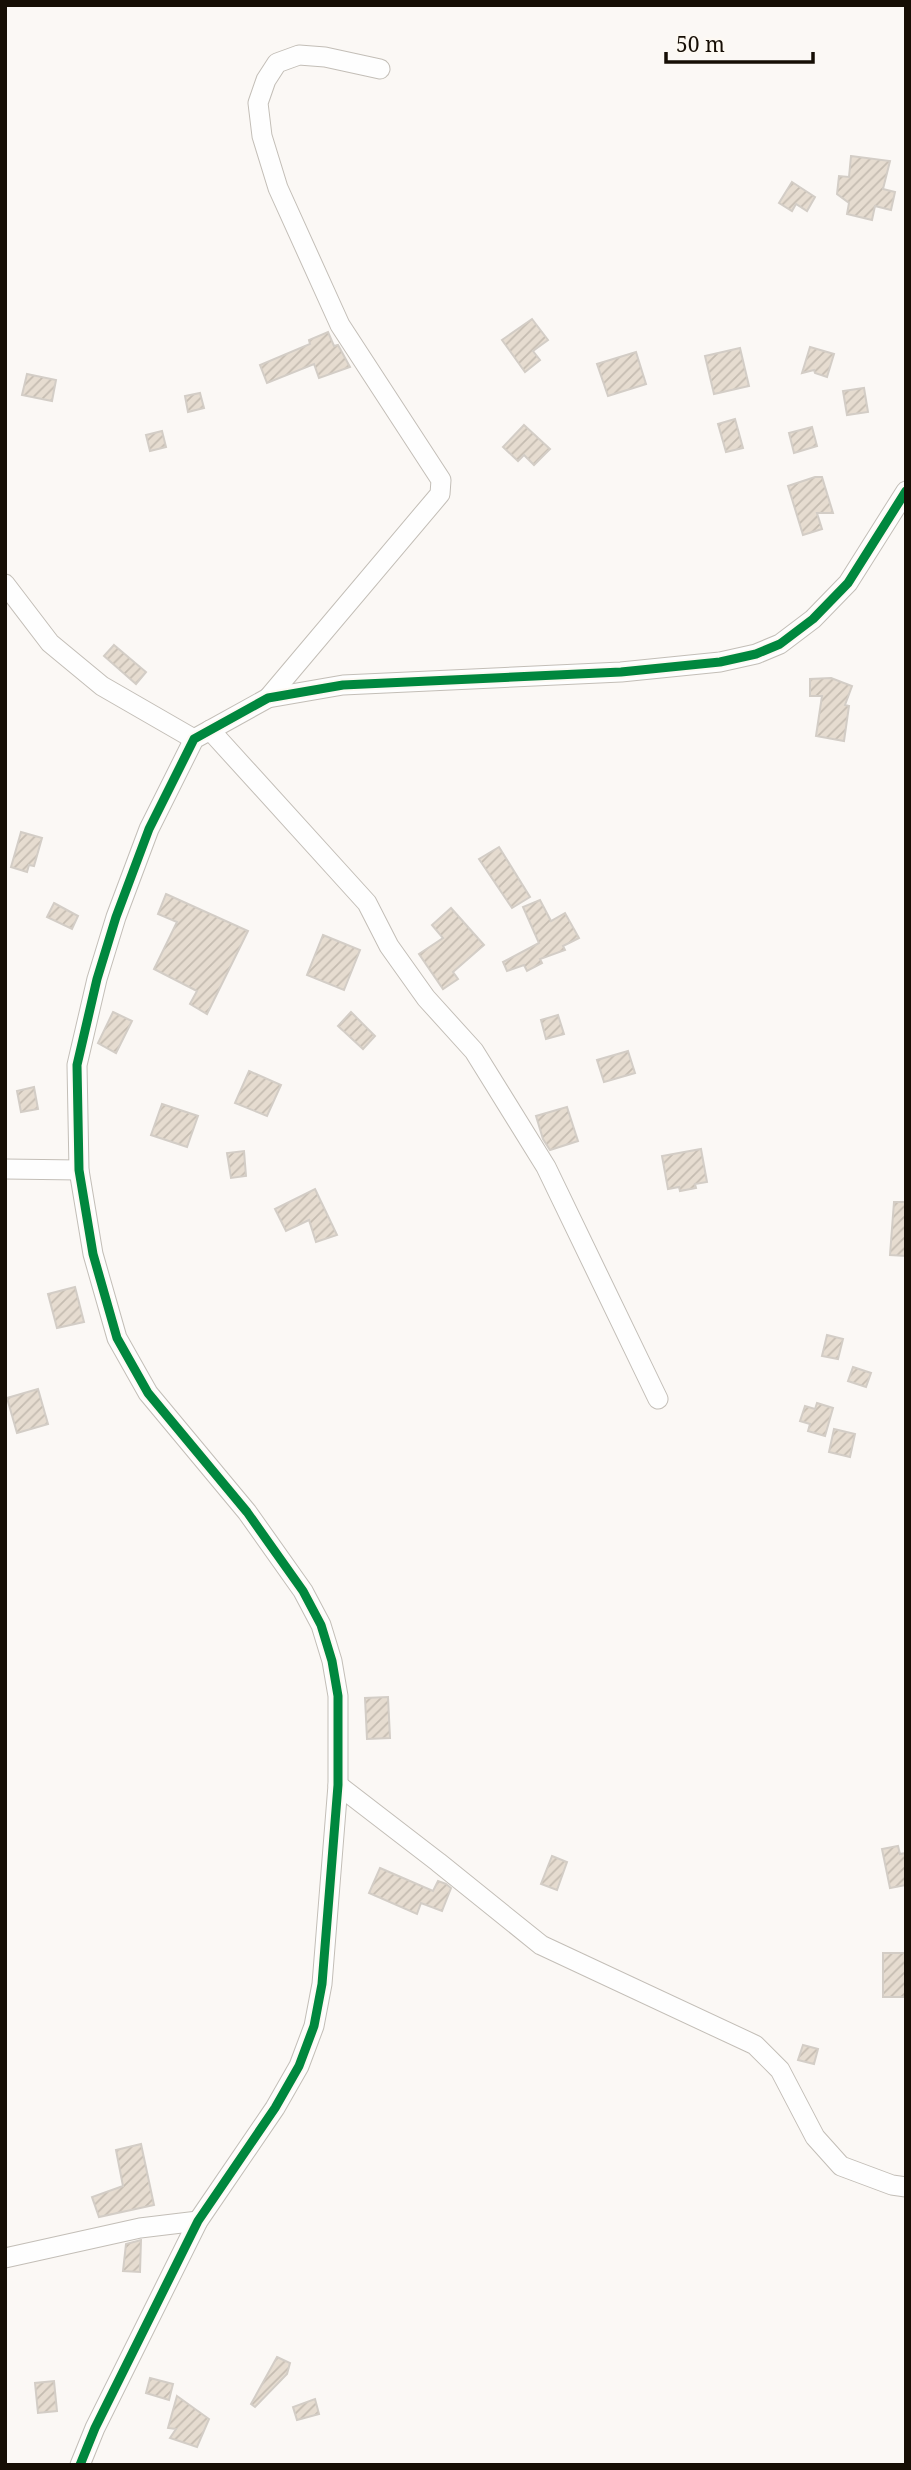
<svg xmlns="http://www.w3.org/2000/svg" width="911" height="2470" font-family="'Noto Serif',serif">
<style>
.building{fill:url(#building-hatch);stroke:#d3cdc6;stroke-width:2}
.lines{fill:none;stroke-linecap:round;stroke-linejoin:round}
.minor-casing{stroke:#c3beb7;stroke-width:21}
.minor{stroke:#fefefe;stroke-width:19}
.cycleway-casing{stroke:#fdf9f3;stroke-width:13}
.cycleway{stroke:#00873e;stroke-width:9}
</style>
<defs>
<pattern id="building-hatch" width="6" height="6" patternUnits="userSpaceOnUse" patternTransform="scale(1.75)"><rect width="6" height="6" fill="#e6dcd0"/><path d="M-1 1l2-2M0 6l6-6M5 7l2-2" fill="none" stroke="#c5bcb1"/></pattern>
</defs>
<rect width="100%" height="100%" fill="#fbf8f5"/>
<g class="building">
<path d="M851,156l39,5 -7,28 12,3 -4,18 -16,-4 -3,14 -25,-6 2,-11 -12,-9 2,-18 10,1z"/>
<path d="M792,182l23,15 -8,14 -11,-7 -4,7 -13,-8z"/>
<path d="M532,319l16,21 -15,11 7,9 -15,12 -23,-32z"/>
<path d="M328,332l6,14 4,-1 12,22 -31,11 -5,-14 -47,19 -7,-18 50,-21 -1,-4z"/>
<path d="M810,347l24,7 -7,23 -12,-4 -1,-3 -12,3z"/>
<path d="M740,348l9,38 -35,8 -9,-38z"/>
<path d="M636,352l10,32 -38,12 -11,-32z"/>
<path d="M27,374l29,6 -4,21 -30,-6z"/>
<path d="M864,388l4,24 -21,3 -4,-24z"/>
<path d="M200,393l4,15 -16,4 -3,-16z"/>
<path d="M735,419l8,29 -17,4 -8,-28z"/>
<path d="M524,425l26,24 -16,16 -10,-10 -6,6 -15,-14z"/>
<path d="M812,427l5,19 -23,7 -5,-20z"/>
<path d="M162,431l4,16 -16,4 -4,-16z"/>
<path d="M815,477h7l11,36h-16l5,16 -19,6 -15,-49z"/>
<path d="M114,645l32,27 -10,12 -32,-28z"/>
<path d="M831,678l21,8 -7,19 4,1 -5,35 -28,-5 6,-40h-12v-17z"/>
<path d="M21,832l21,6 -8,28 -5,-1 -2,7 -16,-5z"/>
<path d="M499,847l31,50 -18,11 -33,-49z"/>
<path d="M166,894l82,37 -41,83 -17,-10 7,-13 -43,-22 23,-47 -19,-8z"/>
<path d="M540,900l11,21 14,-8 14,25 -16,8 2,4 -25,9 2,4 -15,8 -3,-6 -17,6 -4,-9 36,-19 -16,-36z"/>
<path d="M54,903l24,13 -6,13 -25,-12z"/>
<path d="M451,908l33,37 -31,27 5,7 -15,10 -24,-35 24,-16 -11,-13z"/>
<path d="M323,935l37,15 -16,40 -37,-15z"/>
<path d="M113,1012l19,9 -16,32 -18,-10z"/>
<path d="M351,1012l24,24 -12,13 -25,-23z"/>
<path d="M558,1015l6,19 -18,5 -5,-19z"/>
<path d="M628,1051l7,22 -31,9 -7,-22z"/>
<path d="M249,1071l32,14 -14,31 -32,-13z"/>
<path d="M34,1087l4,22 -17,3 -4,-21z"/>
<path d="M162,1104l36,12 -11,31 -36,-12z"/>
<path d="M567,1107l11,34 -28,9 -7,-11 -7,-23z"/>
<path d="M701,1149l6,33 -12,2 1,4 -16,3 -1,-4 -11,2 -6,-33z"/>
<path d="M244,1151l2,25 -15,2 -4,-25z"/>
<path d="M315,1189l22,46 -21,7 -7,-22 -23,11 -11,-22z"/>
<path d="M894,1202h12v54l-16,-1z"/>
<path d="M75,1287l9,35 -27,6 -9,-34z"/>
<path d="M827,1335l16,4 -5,20 -16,-3z"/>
<path d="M853,1367l18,6 -5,14 -18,-6z"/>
<path d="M38,1389l10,35 -31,9 -10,-35z"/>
<path d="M817,1403l16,5 -8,28 -17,-5 2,-7 -10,-3 5,-15 10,3z"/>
<path d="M834,1429l21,5 -5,23 -21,-5z"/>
<path d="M388,1697l2,41 -23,1 -2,-41z"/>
<path d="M898,1846l2,8 6,-1v32l-16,3 -8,-39z"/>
<path d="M552,1856l15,6 -10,28 -16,-6z"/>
<path d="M380,1868l53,23 5,-10 8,3 5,4 -9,23 -21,-8 -4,11 -48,-21z"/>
<rect x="883" y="1953" width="23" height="44"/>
<path d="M803,2045l15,4 -4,15 -16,-4z"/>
<path d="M141,2144l13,61 -55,12 -7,-20 31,-11 -7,-36z"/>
<path d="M141,2240l-1,32 -17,-1 3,-27z"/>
<path d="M277,2357l13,6 -3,11 -32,33 -4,-3z"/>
<path d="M150,2378l23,6 -4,16 -23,-7z"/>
<path d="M54,2381l3,30 -19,2 -3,-30z"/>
<path d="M177,2396l32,23 -12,28 -27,-9 6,-9 -8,-1z"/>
<path d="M315,2399l4,15 -22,6 -4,-13z"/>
</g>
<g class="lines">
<g class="minor-casing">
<g id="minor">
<path d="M5,584l45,59 52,43 92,53"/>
<path d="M268,698l172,-204 1,-14 -101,-155 -62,-137 -16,-52 -4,-33 8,-23 11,-17 22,-8 26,2 55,12"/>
<path d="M210,730l157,173 22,43 37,52 48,53 72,116 112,232"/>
<path d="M5,1169l74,1"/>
<path d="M338,1785l100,77 103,83 214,100 25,25 35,67 26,29 51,19 14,2"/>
<path d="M5,2258l135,-30 58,-7"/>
<path d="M80,2465l15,-37 103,-207 77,-113 24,-42 15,-40 8,-42 16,-199v-89l-6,-35 -11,-36 -18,-34 -56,-79 -99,-119 -31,-55 -24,-84 -14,-84 -2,-105 20,-86 19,-62 33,-88 45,-90 74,-41 75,-13 278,-13 99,-10 36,-8 24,-10 33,-25 35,-36 58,-92"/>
</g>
</g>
<use href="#minor" class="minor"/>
<g class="cycleway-casing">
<path id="cycleway" d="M80,2465l15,-37 103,-207 77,-113 24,-42 15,-40 8,-42 16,-199v-89l-6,-35 -11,-36 -18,-34 -56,-79 -99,-119 -31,-55 -24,-84 -14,-84 -2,-105 20,-86 19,-62 33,-88 45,-90 74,-41 75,-13 278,-13 99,-10 36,-8 24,-10 33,-25 35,-36 58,-92"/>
</g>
<use href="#cycleway" class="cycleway"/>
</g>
<rect width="911" height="2470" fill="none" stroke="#160e05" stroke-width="14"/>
<path d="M666 52v10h147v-10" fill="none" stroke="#160e05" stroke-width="3.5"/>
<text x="676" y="52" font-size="21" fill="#160e05" stroke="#fdf9f3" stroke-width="5" paint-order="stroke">50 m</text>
</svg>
